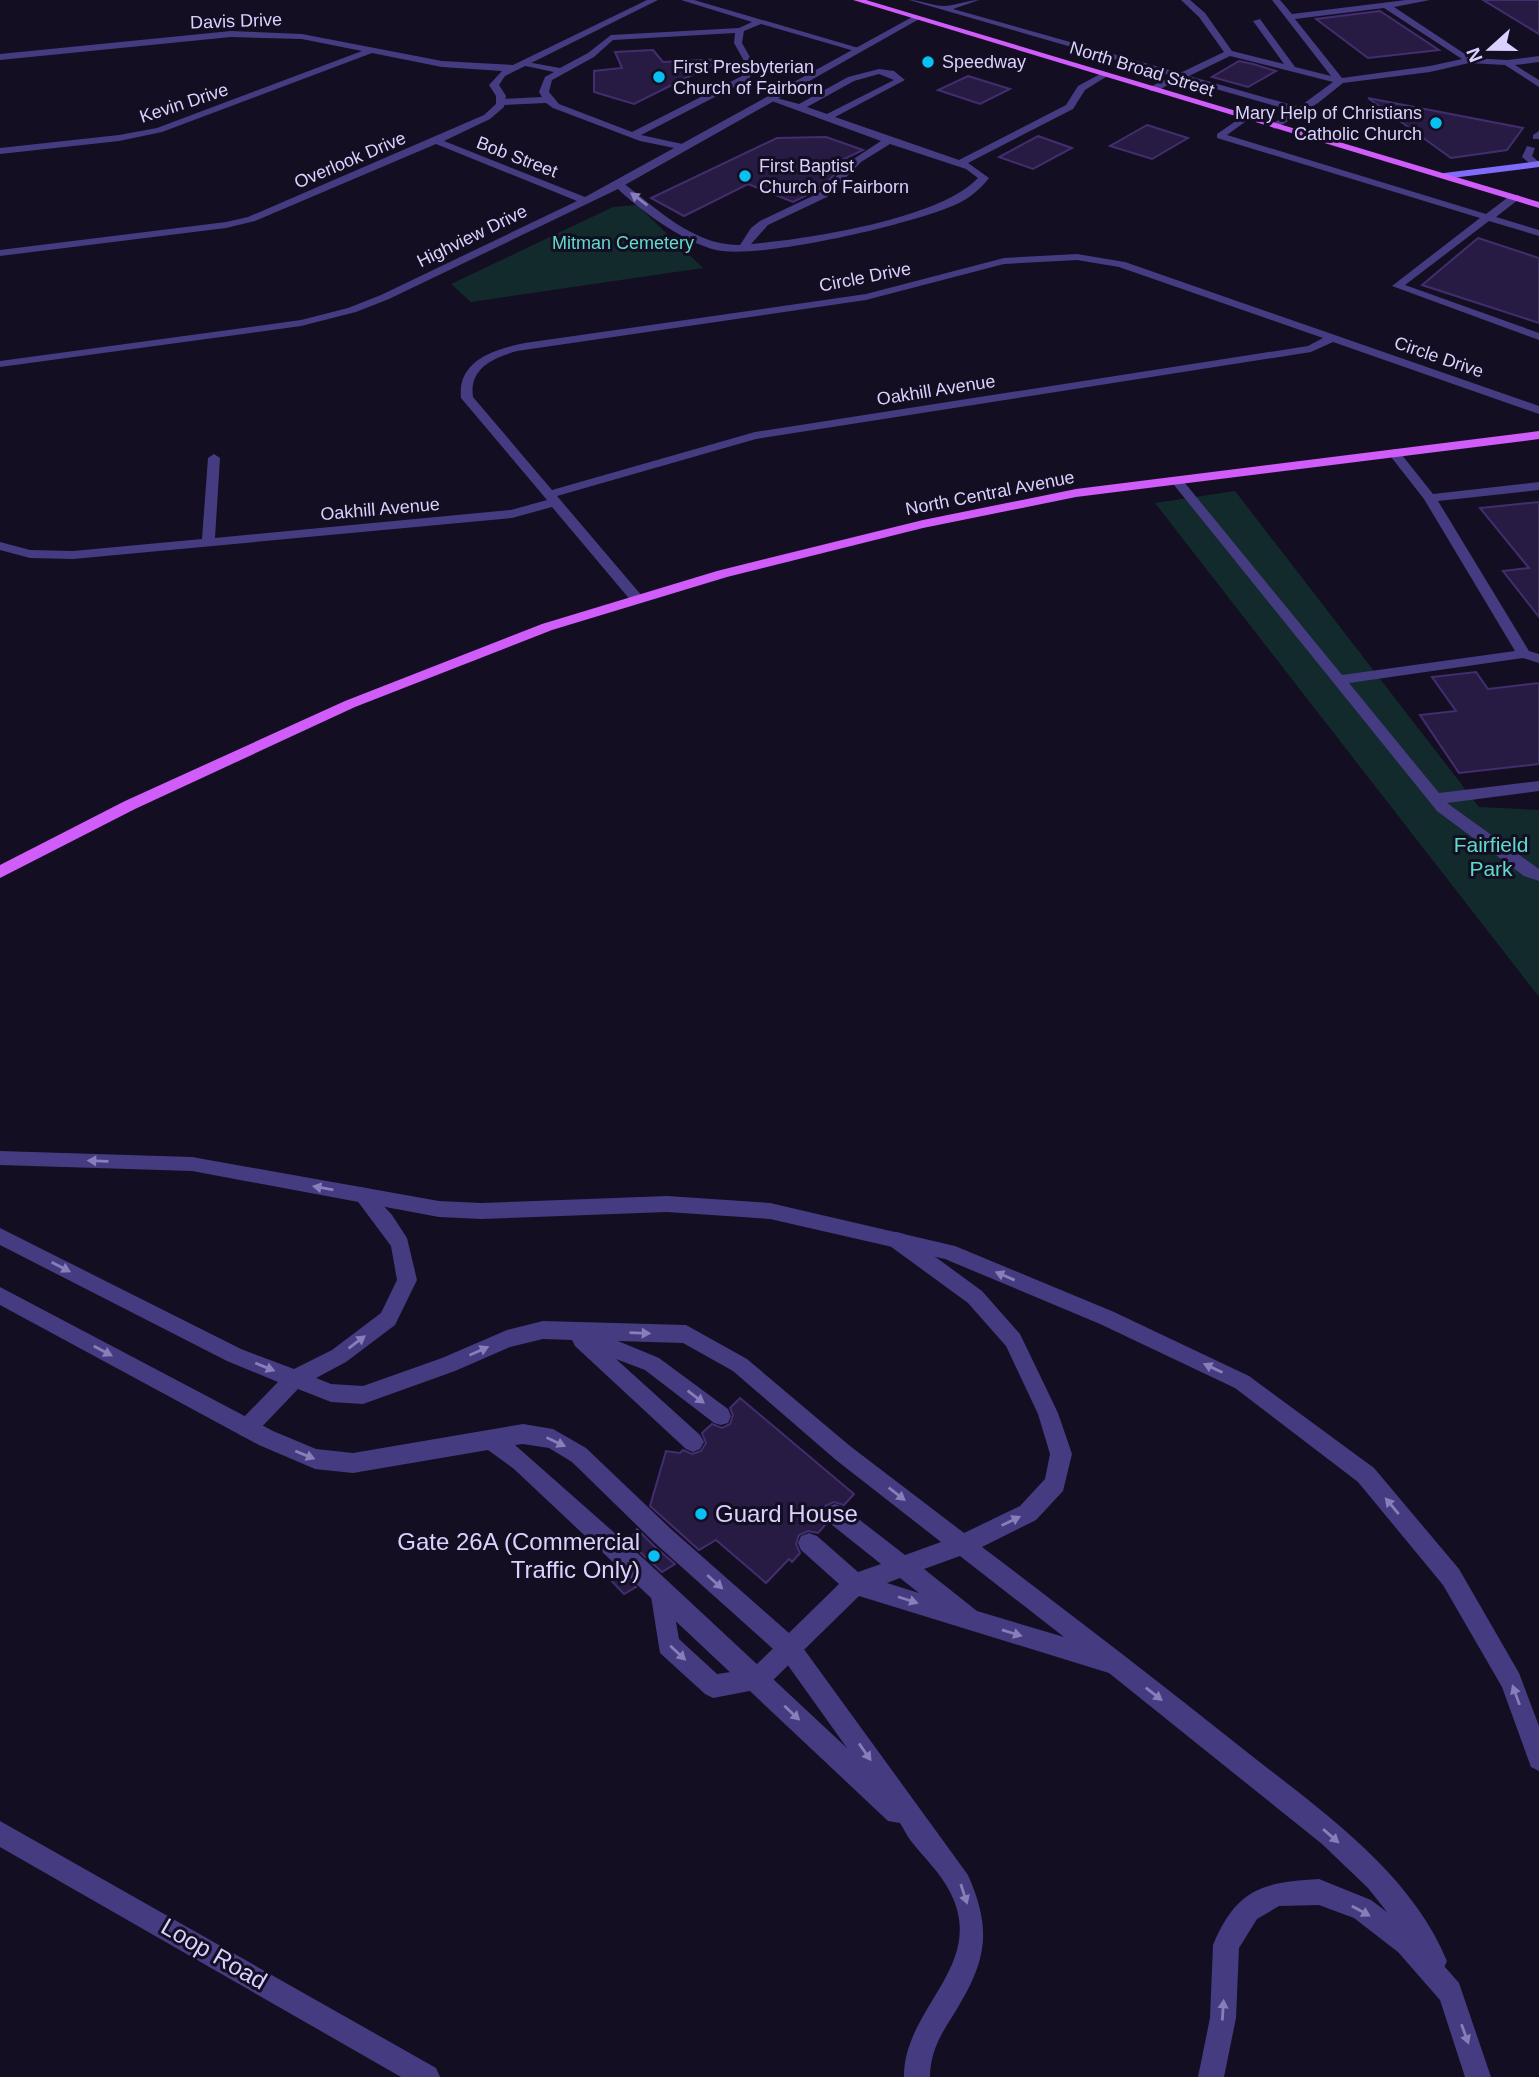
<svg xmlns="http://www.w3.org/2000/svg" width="1539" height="2077" font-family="Helvetica,sans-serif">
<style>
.green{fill:#122a2c}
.building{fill:#281b43;stroke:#422e6e;stroke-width:2}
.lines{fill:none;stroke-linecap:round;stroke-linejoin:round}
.service{fill:#453b80;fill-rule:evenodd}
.minor{fill:#453b80;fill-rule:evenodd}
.tertiary{fill:#453b80;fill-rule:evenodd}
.secondary{fill:#7f6cfa;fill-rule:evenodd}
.primary{fill:#d05cfa;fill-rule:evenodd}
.oneway{fill:#887eb9}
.poi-dot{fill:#08c1f3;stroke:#140e22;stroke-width:2.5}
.labels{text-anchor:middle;stroke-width:6;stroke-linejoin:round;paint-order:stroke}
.far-street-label{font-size:18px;fill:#dbd1fe;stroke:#140e22}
.far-poi-label{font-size:18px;fill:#dbd1fe;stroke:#140e22;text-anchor:start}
.far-park-label{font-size:18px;fill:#60dbca;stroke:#140e22}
.park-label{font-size:21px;fill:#60dbca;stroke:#140e22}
.near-poi-label{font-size:24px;fill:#dbd1fe;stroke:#140e22;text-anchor:start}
.near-street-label{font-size:24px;fill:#dbd1fe;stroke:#140e22}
</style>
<rect width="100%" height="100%" fill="#140e22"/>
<g class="green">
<path d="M637,205l66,63 -232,34 -20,-18 162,-77z"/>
<path d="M1235,491l244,316 60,3v187l-384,-494z"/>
</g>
<g class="building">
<path d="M1483,0h56v34z"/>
<path d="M1380,11l59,39 -71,8 -52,-39z"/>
<path d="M653,50l10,12 61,-3 -90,45 -40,-12v-21l28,-3 -7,-16z"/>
<path d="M1239,61l14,3 23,7 -28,16 -36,-10z"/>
<path d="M968,76l42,13 -30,15 -42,-14z"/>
<path d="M1368,98l155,30 -16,22 -56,8z"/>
<path d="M1147,125l41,13 -36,21 -42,-13z"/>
<path d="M1038,136l34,12 -39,21 -34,-12z"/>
<path d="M826,137l37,13 -27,13 3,7 -18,18 -28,14 -45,-18 -64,32 -33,-18 126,-60z"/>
<path d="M1478,238l61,20v65l-117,-38z"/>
<path d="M1539,502v115l-36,-46 26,-3 -49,-60z"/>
<path d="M1476,672l12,17 51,-6v81l-80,9 -39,-58 36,-4 -24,-34z"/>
<path d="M740,1398l114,96 -10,11 -10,-3 -9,4 -3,9 4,9 -8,9 -10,-2 -9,4 -3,9 4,9 -8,9 -3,-3 -23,24 -50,-43 -17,10 -49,-44 16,-55 14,2 3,-3 9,4 9,-3 5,-8 -4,-10 10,-9 10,4 8,-4 3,-9 -3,-7z"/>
<path d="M637,1529l17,17 21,18 -13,8 -33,-30z"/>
<path d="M614,1566l22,21 -12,7 -17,-18z"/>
</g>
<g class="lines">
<g class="service">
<path d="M681,0h13l168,49 -4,3 -97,-28 -17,7 -2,12 14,25 -8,12 -107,55 46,10 2,2 -5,3 -44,-9 -87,-33 -7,-5 -44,2 -5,-3 5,-3 40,-2 -3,-5 6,-15 9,-5 -33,-7v-4l39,7 28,-15 23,-18 128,-7 13,-6zM735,33l-1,10 14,25 -6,8 -110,56 -73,-28 -10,-12 3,-12 42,-23 19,-17z"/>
<path d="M909,0c12,0 23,6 35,6 11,0 23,-6 35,-6l-26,9 227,64 44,-21 -25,-35 -18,-17h9l15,13 27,38 52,13 -31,-43 7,-2 35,48 36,9 -59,-76h8l12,14 114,-14h24l-36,7 77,51 36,2 32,-4v6l-24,3 24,15v7l-34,-22 -36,-2 -39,9 -87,11 -25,20 -43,26 -5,-3 2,-2 21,-13 -112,-32 -25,12h-6v-4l22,-11zM1384,8l78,51 -32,7 -88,12 -47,-59zM1230,56l103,26 -34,25 -110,-31z"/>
<path d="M879,69l15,2 11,9 -70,37 124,43 107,-55 12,-19 24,-13 7,2 -24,15 -12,19 -105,54 21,15c-8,10 -17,18 -28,24 -41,21 -202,58 -245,48 -33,-8 -80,-42 -103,-66l9,-2c34,26 72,64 118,63l11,-17 9,-7 59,-28 36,-35 26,-17 -112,-41v-4l30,8 49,-27zM879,74l15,6 -67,34 -20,-7 47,-26zM890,144l76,25 12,9c-38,41 -170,61 -227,66l17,-19 59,-28 34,-35z"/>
<path d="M1246,114l3,1v4l-22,16 259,79 25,-19h8v4l-23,18 43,13v6l-50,-15 -84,64 134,48v7l-147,-54 88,-68 -263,-80v-4z"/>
<path d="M1539,131v8h-6v-4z"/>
<path d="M1527,146l8,2 -3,8 7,6v4h-6l-11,-9z"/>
<path d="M1394,449l4,1 35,44 106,-12v8l-101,11 91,150 10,3v9l-16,-5 -174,25 90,110 100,-12v10l-92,12 92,66v12l-15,-5 -87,-65 -267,-331 2,-3h8l162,198 173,-24 -91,-152 -36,-46z"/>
<path d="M362,1187l7,3 23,25 15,23 10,42 -22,45 -49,37 -30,16 15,6 32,2 79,-28 65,-28 36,-9 143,4 61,34 103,87 114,87 56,-27 25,-27 5,-25 -12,-40 -32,-68 -38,-43 -78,-57 -3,-6 3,-6 7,-2 7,2 78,57 38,43 38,79 14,41 -9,37 -27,29 -54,27c86,65 172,131 256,198 76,61 170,122 209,216l-4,9 -9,4 -9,-4 -23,-39 -34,-43 -46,-44 -213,-171 -250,-77 -94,92 -52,10 -8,-4 -45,-41 -10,-63 3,-8 8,-3 8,3 10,57 38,35 35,-5 87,-85 -38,-34 -3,-7 3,-7 8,-3 8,3 41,36 23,-8 -54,-43 -3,-7 3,-7 8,-3 8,3 62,48 36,-13 -105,-82 -103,-89 -50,-28 -65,-2 41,17 69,51 3,7 -3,7 -7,2 -7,-2 -69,-53 -29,-11 84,76 4,7 -4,7 -7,3 -7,-3 -111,-103 -3,-6 -29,-1 -33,8 -55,24 -92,33 -32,-2 -33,-13 -44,46 -7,2 -7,-2 -3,-7 3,-7 38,-39 -51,-21 -227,-116v-17l241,121 53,20 38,-19 49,-37 16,-33 -6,-34 -38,-51 2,-5zM960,1556l104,81 -87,-26 -53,-42zM900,1578l19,15 -32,-10z"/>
</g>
<g class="minor">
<path d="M647,0h11l-153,76 -6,9 7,11 -2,11 -14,12 -46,22 141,56 329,-181 7,2 -305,172 -227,109 -33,13 -55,14 -301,41v-6l301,-41 47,-12 33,-13 196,-94 -141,-57 -181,77 -29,7 -226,28v-6l226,-28 22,-5 236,-102 12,-11v-8l-7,-11 13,-14 -60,-4 -70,-14 -210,79 -43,9 -119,13v-6l119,-13 38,-7 205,-77 -60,-12 -71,-2 -231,23v-6l231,-23 71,3 140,27 71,4z"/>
<path d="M1077,254l48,8 414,144v8l-206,-72 -22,10 -555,87 -199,57 85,100v6h-10l-80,-95 -40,11 -439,41 -43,-1 -30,-8v-8l30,8 43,1 129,-12 6,-81 6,-4 6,4 -5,80 296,-28 36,-10 -86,-102c-4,-38 34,-49 64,-55l341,-49 138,-36zM1077,260l42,7 204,71 -15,8 -553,86 -203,58 -79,-93c-4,-29 20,-39 44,-46l349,-51 138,-36z"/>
<path d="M0,1151l192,6 247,44 42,2 186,-7 103,7 185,43 159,66 135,64 125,92 85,101 60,104 20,53v45l-8,-4 -29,-80 -59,-102 -85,-103 -123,-94 -135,-64 -155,-65 -175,-40 -103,-7 -186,7 -42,-2 -247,-46 -192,-6z"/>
<path d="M0,1287l273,144 43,18 37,4 170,-29 30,5 33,19 86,82 126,111 170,234c26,59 17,89 -16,142 -12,18 -22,37 -22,60h-26c-1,-69 84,-112 46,-185 -10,-20 -26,-34 -39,-51 -4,-5 -7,-12 -11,-18l-12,-2 -374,-352 -26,-19 -135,23 -38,-4 -56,-24 -259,-140zM523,1444l26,4 23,14 84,82 126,113 65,91 -204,-190 -128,-113z"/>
<path d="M1319,1879l52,21 45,34 43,49 32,94h-26l-25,-77 -42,-48 -44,-34 -35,-13 -40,1 -22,13 -18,29 -3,70 -12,59h-26l12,-59 3,-73c23,-56 50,-63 106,-66z"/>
</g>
<path class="tertiary" d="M0,1821l436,247 4,9h-39l-401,-230z"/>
<path class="secondary" d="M1539,161v6l-95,12 -5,-3 5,-3z"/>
<g class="primary">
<path d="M853,0h13l673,202v6z"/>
<path d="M1539,431v8l-463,58 -153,31 -196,49 -175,53 -197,77 -220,102 -135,69v-13l125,-64 220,-100 197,-77 175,-53 206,-51 153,-31z"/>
</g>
</g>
<defs><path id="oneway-solid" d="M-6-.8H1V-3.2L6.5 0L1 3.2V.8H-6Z" transform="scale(1.75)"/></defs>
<g class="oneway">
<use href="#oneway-solid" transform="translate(639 199) rotate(-143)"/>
<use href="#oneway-solid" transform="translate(98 1161) rotate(-178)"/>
<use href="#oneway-solid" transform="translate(323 1188) rotate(-170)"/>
<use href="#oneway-solid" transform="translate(61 1267) rotate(27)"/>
<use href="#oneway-solid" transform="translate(1005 1276) rotate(-157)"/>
<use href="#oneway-solid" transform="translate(640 1333) rotate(2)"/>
<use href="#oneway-solid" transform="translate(357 1342) rotate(-37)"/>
<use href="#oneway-solid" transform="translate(103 1351) rotate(28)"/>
<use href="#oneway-solid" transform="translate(479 1351) rotate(-24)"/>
<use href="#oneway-solid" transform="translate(265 1367) rotate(22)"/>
<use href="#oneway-solid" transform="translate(1213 1368) rotate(-155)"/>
<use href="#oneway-solid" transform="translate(696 1397) rotate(37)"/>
<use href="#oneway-solid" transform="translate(556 1442) rotate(25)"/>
<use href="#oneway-solid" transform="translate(305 1455) rotate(22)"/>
<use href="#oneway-solid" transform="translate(897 1494) rotate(38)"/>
<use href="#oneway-solid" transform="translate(1392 1506) rotate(-130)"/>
<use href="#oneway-solid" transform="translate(1011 1521) rotate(-26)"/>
<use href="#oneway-solid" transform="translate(715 1582) rotate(42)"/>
<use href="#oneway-solid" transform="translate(908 1600) rotate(18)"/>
<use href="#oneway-solid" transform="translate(1012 1633) rotate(17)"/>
<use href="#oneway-solid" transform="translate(678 1653) rotate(43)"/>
<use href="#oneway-solid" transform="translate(1154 1694) rotate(38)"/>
<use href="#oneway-solid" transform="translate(1516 1695) rotate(-110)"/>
<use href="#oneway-solid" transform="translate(792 1713) rotate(43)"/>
<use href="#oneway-solid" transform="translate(865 1752) rotate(55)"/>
<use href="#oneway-solid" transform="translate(1331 1836) rotate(41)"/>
<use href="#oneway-solid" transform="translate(964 1894) rotate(72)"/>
<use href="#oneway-solid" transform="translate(1361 1911) rotate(29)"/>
<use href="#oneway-solid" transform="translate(1223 2010) rotate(-86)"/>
<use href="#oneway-solid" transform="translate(1465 2034) rotate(70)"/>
</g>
<g class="poi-dot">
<circle cx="928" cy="62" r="7"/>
<circle cx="659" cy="77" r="7"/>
<circle cx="1436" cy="123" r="7"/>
<circle cx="745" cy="176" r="7"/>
<circle cx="701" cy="1514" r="7"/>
<circle cx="654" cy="1556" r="7"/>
</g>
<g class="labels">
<g class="far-street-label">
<text transform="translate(236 21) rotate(-2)" y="6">Davis Drive</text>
<text transform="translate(1142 69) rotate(17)" y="6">North Broad Street</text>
<text transform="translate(184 103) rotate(-18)" y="6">Kevin Drive</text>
<text transform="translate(517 157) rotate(21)" y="6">Bob Street</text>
<text transform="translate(350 160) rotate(-23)" y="6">Overlook Drive</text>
<text transform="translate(472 236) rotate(-26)" y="6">Highview Drive</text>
<text transform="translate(865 277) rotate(-11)" y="6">Circle Drive</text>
<text transform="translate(1439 357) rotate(19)" y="6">Circle Drive</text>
<text transform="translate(936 390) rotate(-9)" y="6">Oakhill Avenue</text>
<text transform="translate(990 493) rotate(-11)" y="6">North Central Avenue</text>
<text transform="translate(380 509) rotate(-5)" y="6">Oakhill Avenue</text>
</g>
<g class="far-poi-label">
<text x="942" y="68">Speedway</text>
<text x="673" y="73">First Presbyterian<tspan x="673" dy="21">Church of Fairborn</tspan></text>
<text x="1422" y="119" text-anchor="end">Mary Help of Christians<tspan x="1422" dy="21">Catholic Church</tspan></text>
<text x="759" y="172">First Baptist<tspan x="759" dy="21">Church of Fairborn</tspan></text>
</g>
<g class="far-park-label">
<text x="623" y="249">Mitman Cemetery</text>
</g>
<g class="park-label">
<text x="1491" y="852">Fairfield<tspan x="1491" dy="24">Park</tspan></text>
</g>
<g class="near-poi-label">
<text x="715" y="1522">Guard House</text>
<text x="640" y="1550" text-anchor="end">Gate 26A (Commercial<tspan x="640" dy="28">Traffic Only)</tspan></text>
</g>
<g class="near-street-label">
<text transform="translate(214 1954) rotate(30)" y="8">Loop Road</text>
</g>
</g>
<g transform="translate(1490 49) rotate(249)" stroke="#140e22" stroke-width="5" paint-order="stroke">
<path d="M0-5L12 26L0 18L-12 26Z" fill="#dbd1fe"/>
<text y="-10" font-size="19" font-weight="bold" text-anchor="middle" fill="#dbd1fe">N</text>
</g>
</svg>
